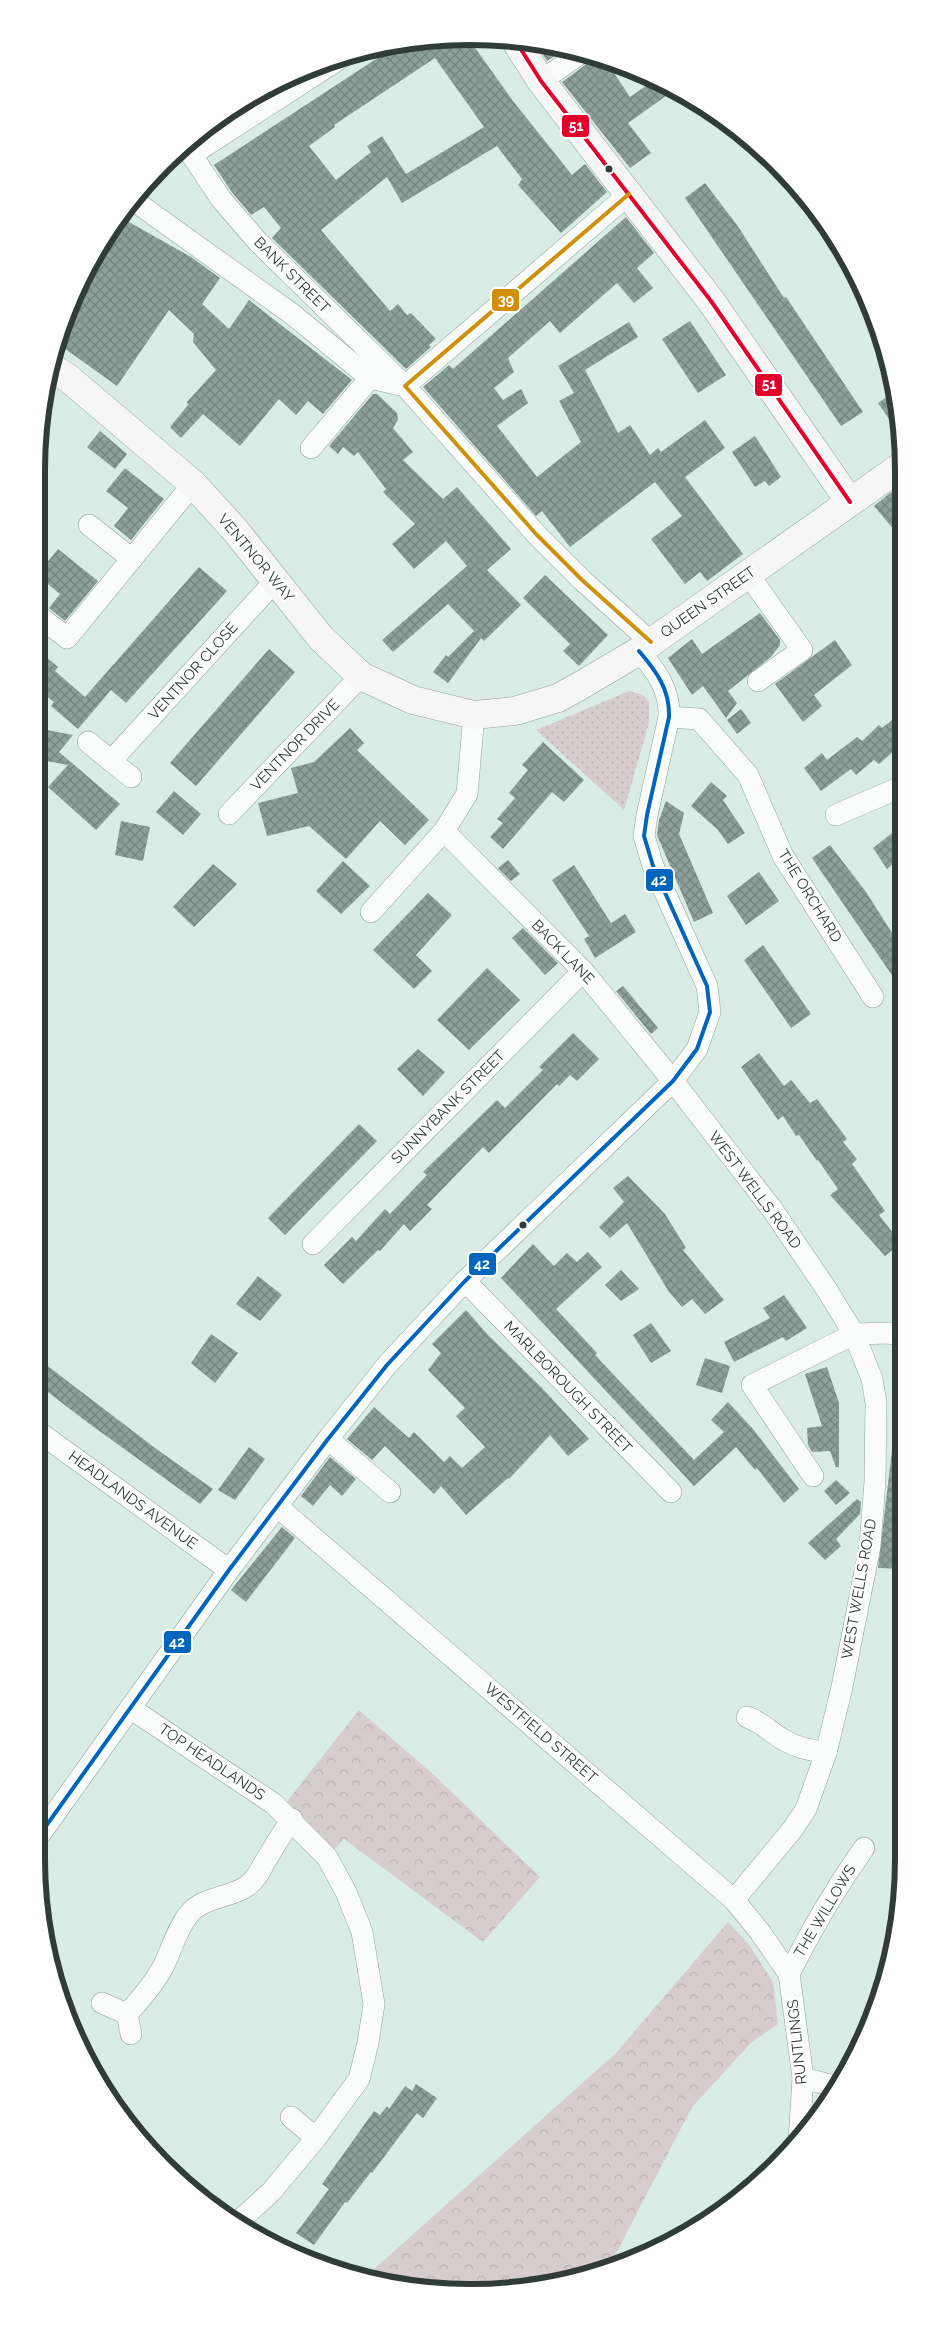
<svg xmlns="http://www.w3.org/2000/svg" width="940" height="2329" font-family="Raleway,sans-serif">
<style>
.grass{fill:url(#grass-dots)}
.park{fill:url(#park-crowns)}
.building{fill:url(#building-cross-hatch);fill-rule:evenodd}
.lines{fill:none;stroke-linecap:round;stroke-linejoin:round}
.street-casing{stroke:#919f9a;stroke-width:22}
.secondary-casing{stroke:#919f9a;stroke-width:29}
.street{stroke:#f9fcfb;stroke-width:21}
.secondary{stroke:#f7f6f6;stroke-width:28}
.bus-1-casing{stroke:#fff;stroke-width:8}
.bus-2-casing{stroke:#fff;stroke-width:8}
.bus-3-casing{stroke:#fff;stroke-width:8}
.bus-1{stroke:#e4002b;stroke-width:4}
.bus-2{stroke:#cf910b;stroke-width:4}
.bus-3{stroke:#0065bd;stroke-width:4}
.bus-dot{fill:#303c38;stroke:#fff;stroke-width:2}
.labels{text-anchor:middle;stroke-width:5;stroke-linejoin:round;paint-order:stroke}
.street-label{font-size:15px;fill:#303c38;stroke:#fff}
.rim{fill:none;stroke:#303c38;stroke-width:6}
.line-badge{stroke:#fff;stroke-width:2}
.badge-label{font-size:14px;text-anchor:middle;font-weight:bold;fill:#fff}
</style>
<defs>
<pattern id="grass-dots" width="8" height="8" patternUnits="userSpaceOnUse" patternTransform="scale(1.25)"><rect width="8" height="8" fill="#d7cdcf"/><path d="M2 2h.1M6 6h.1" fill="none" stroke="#b9b1b2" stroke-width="1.8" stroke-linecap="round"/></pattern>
<pattern id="park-crowns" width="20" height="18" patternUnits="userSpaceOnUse" patternTransform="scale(1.25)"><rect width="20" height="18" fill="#d7cdcf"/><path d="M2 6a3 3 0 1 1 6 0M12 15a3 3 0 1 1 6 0" fill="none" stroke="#b9b1b2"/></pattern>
<pattern id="building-cross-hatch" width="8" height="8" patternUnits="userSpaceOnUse" patternTransform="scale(1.25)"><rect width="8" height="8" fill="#8ea09a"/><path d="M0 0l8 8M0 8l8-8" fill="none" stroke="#74847f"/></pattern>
</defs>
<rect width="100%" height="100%" fill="#daece6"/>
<path class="grass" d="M629,691l14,4 6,7v21l-25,87 -88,-80z"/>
<g class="park">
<path d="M359,1710l75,65 106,102 -57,65 -139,-103 -17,18 -46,-48z"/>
<path d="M728,1922l20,21 25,39 5,42 -27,19 -59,64 -81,156 -56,21 -142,5 -49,-11 252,-225z"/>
</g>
<g class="building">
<path d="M441,37l27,1 45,63 59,74 13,-11 22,28 -46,41 -43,-48 4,-6 -25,-33 -95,57 -15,-26 -66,53 69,81 8,-7 9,11 4,-2 25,26 -7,6 2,2 -25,22 -134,-131 9,-10 -17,-21 -13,8 -20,-24 -17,-26 185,-121zM435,58l49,69 -78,47 -24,-38 -15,10 4,6 -35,28 -27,-34 26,-19 -1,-2z"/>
<path d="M535,42l30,7 -18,12z"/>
<path d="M593,55l11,3 26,39 23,-16 20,10 -45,32 23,30 -21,15 -68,-86 26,-19z"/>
<path d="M705,183l32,42 47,73 2,-1 77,115 -22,14 -156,-228z"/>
<path d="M120,217l71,40 29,21 -18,26 27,25 20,-29 103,80 -29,34 -15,-13 -12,14 -17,-16 -39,47 -37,-32 -22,24 -11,-11 18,-22 -1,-3 29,-32 -23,-28 1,-8 -25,-24 -52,76 -60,-43 2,-12 35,-78z"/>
<path d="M626,217l28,36 -17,15 16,20 -19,15 -17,-20 -57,50 -10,-12 -42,37 6,14 -20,16 9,12 18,-11 7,14 -31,23 40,51 44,-35 -22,-41 15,-8 -16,-27 71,-44 9,15 -53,33 33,63 12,-8 20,30 8,-7 3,4 44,-32 20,28 -40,29 58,77 -36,27 -7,-9 -15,12 -34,-45 31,-23 -27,-34 -85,65 -28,-36 -6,5 -113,-129 26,-22 4,4z"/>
<path d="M690,321l36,54 -28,18 -36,-54z"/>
<path d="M894,392l6,21v22l-22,-32z"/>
<path d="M373,394h4l20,19 1,7 -5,8 20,24 -10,8 40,39 14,-12 54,62 -24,21 34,35 -37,36 -3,-3 -33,45 -15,-11 13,-17 2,2 26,-26 -26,-27 -55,48 -11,-12 85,-74 -21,-25 -32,28 -22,-25 23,-20 -32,-32 3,-3 -28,-37 -4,4 -11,-9 -5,7 -9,-8z"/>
<path d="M100,431l27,23 -12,15 -28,-22z"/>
<path d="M755,436l26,41 -12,9 -4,-5 -10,6 -23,-35z"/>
<path d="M125,468l39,31 -33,41 -17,-14 14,-18 -22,-17z"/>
<path d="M891,492l9,11v34l-26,-31z"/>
<path d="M58,549l40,32 -33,40 -16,-13 11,-14 -23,-19z"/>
<path d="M199,567l28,24 -101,112 -15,-13 -33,39 -27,-23 3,-4 -18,-14v-39l22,18 -3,4 30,26z"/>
<path d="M545,575l63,60 -29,31 -16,-15 7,-7 -47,-46z"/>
<path d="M760,613l20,27v5l-9,12 -43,34 9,12 -11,15 -23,-32 -11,9 -24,-37 24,-19 10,15z"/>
<path d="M835,640l17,25 -38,30 8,11 -19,16 -28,-38z"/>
<path d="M269,649l26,23 -99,114 -26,-23z"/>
<path d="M741,709l10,14 -14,11 -10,-14z"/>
<path d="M901,713v32l-22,19 -5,-4 -18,15 -5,-6 -30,22 -17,-23 18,-15 5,7 30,-23 5,4 17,-16 3,3z"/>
<path d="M36,728l37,7 -14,17 61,52 -24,26 -48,-43 20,-22 -32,-6z"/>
<path d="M350,728l14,15 -7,7 72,70 -24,25 -25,-24 -34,38 -37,-33 -42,10 -9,-33 40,-10 -7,-25 23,-6z"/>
<path d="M543,742l41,38 -20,22 -12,-10 -49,57 -13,-12 13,-14 -6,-4 18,-21 -6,-5 19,-23 -6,-5z"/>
<path d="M711,782l16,14 -4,4 22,33 -17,11 -11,-15 -26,-23z"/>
<path d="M174,791l27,23 -18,21 -27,-23z"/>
<path d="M666,801l18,12 -5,21 34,79 -19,9 -37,-87 2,-15z"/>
<path d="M121,821l29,6 -7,34 -28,-6z"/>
<path d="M901,826v31l-14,12 -14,-21z"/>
<path d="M830,845l36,47 35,55 1,43 -90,-132z"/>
<path d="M508,860l12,14 -9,7 -13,-13z"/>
<path d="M343,861l27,25 -29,28 -25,-23z"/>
<path d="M213,864l24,20 -43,43 -21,-20z"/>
<path d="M574,865l37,58 14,-9 11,18 -41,26 -11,-19 5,-3 -37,-56z"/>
<path d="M759,872l20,29 -33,24 -19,-29z"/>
<path d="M428,893l24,22 -36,40 16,16 -18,18 -41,-39z"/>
<path d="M523,928l35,35 -13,12 -33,-37z"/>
<path d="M763,945l48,69 -20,14 -47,-68z"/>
<path d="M487,968l33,32 -51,50 -32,-30z"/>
<path d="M623,986l35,42 -7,6 -35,-43z"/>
<path d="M573,1033l26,26 -22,22 -7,-6 -11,11 -2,-2 -68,69 -6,-6 -56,58 5,4 -22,22 -6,-7 -24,27 -2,-1 -35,34 -19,-19 28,-28 4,4 29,-32 5,5 37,-39 -4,-3 74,-72 8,8 38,-38 -4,-3z"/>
<path d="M418,1049l27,23 -22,24 -26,-27z"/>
<path d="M759,1053l25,33 7,-6 19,23 7,-4 30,40 -4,3 14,17 -5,5 33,47 -6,4 22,28 -16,13 -55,-61 8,-6 -20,-29 -1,1 -18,-26 -3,1 -13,-20 -5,4 -37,-53z"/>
<path d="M359,1124l18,17 -92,94 -17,-17z"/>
<path d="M628,1176l37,38 21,34 -3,2 41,50 -19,14 -13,-15 -10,8 -13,-15 -42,-69 -17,15 -11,-11 25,-25 -11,-14z"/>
<path d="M533,1244l21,22 13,-13 10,9 11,-10 14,15 -46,42 41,44 -2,2 99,105 30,-28 -13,-12 17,-18 25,27 46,60 -15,14 -27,-35 -2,2 -19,-23 -42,39 -193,-208z"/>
<path d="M621,1270l18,19 -18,12 -16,-16z"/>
<path d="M258,1276l24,19 -22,26 -24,-17z"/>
<path d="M784,1295l23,33 -21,13 -3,-4 -49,25 -10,-20 46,-24 -7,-10z"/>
<path d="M466,1310l22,25 54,53 47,51 -21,17 -18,-21 -41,44 -1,-1 -42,37 -25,-29 -7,8 -49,-48 -13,14 -25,-21 27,-32 35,31 5,-6 30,30 6,-6 12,12 23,-21 -29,-31 9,-8 -37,-38 13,-17 -9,-9z"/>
<path d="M651,1323l20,28 -20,12 -18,-28z"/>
<path d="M211,1334l27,19 -23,30 -24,-20z"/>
<path d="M36,1357l119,91 58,41 -13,15 -113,-82 -51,-39z"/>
<path d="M705,1358l25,8 -8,27 -26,-8z"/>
<path d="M827,1367l12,36v64h-3l-6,-16 -18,1 -4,-7 -1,-17 15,-2 -17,-52z"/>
<path d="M249,1447l16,12 -30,41 -17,-10z"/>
<path d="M892,1450l11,1v49l-3,22h3v47l-25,-1z"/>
<path d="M330,1457l26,22 -14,17 -12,-11 -17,21 -12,-10z"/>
<path d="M836,1480l14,13 -14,12 -12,-14z"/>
<path d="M857,1499l4,3 -1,12 -24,25 5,7 -16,14 -17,-17z"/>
<path d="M282,1527l13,11 -49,64 -15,-12z"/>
<path d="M416,2084l21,14 -14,20 -6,-5 -45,60 -1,-1 -24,31 -2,-1 -31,43 -18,-12 33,-44 -7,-5 52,-73 6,4 7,-9 2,3 16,-23 7,5z"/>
</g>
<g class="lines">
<g class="street-casing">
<g id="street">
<path d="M541,81l40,-28"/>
<path d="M185,145l36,54 37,43 147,144 131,148 46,46 69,62"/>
<path d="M191,155l153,-99"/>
<path d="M133,200l159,114 78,64 35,8"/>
<path d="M405,386l224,-192"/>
<path d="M311,448l59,-70"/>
<path d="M89,525l43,34"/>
<path d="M748,574l54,76 -44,31"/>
<path d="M36,614l31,24 126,-154"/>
<path d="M669,717l30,2 49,56 35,81 90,141"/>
<path d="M88,742l43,35"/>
<path d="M111,761l165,-181"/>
<path d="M229,814l132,-138"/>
<path d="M836,815l65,-28"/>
<path d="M444,831l139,140 90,110 99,128 55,81 27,44 18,45 4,24 -1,78 -5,65 -28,141 -16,66 -20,56 -14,21 -58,70"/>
<path d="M371,912l73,-81 23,-37 7,-79"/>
<path d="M313,1244l270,-273"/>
<path d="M465,1281l206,211"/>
<path d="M36,1430l193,140"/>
<path d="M328,1439l62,53"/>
<path d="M813,1476l-61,-91 102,-51 36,-1 12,4"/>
<path d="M278,1507l456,393 26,32 29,42 14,104 -4,62"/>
<path d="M130,1708l144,96 53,53 19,35 16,40 12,72 -6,39 -9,36 -43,59 -45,54 -33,30"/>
<path d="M747,1717c15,5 24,16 37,23 13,8 27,10 42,13"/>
<path d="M36,1840l193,-270 99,-131 59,-74 78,-84 208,-200 24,-32 13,-37 -3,-26 -54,-120 -9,-30 3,-21 22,-98c1,-28 -13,-46 -30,-66"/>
<path d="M789,1974c22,-44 46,-85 75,-126"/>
<path d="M102,2003l25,11 4,20"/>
<path d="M127,2014c13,-14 28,-31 37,-49 8,-17 13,-36 25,-51 13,-17 41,-16 58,-28 12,-8 16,-23 24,-34 6,-11 14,-22 21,-33"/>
<path d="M803,2078l31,8"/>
<path d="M291,2117l25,21"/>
</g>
</g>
<g class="secondary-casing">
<g id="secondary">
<path d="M515,40l26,41 170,220 139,201"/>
<path d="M53,368l15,10 125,106 42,46 86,108 40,38 52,24 61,15 41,-4 43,-13 20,-11 61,-36 261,-184"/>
</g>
</g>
<use href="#street" class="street"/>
<use href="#secondary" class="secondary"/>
<g class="bus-1-casing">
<path id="bus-1" d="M515,40l26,41 170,220 139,201"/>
</g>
<g class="bus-2-casing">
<path id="bus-2" d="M629,194l-224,192 131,148 46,46 69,62"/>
</g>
<g class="bus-3-casing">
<path id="bus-3" d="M36,1840l193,-270 99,-131 59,-74 78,-84 208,-200 24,-32 13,-37 -3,-26 -54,-120 -9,-30 3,-21 22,-98c1,-28 -13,-46 -30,-66"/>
</g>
<use href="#bus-1" class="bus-1"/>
<use href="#bus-2" class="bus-2"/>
<use href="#bus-3" class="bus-3"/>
</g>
<g class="bus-dot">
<circle cx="609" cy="169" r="4.5"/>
<circle cx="523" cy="1225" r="4.5"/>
</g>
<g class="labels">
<g class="street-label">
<text transform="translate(292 275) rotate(45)" y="5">BANK STREET</text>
<text transform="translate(256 558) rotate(50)" y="5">VENTNOR WAY</text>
<text transform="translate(708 602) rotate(-35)" y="5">QUEEN STREET</text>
<text transform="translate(193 671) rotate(-48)" y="5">VENTNOR CLOSE</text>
<text transform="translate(295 745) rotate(-46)" y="5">VENTNOR DRIVE</text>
<text transform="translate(810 896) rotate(58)" y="5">THE ORCHARD</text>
<text transform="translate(563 952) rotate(46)" y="5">BACK LANE</text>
<text transform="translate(448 1107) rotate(-45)" y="5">SUNNYBANK STREET</text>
<text transform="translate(755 1190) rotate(53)" y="5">WEST WELLS ROAD</text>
<text transform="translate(568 1387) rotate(46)" y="5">MARLBOROUGH STREET</text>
<text transform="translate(133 1500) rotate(36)" y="5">HEADLANDS AVENUE</text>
<text transform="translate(859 1589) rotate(-80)" y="5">WEST WELLS ROAD</text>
<text transform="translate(541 1733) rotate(41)" y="5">WESTFIELD STREET</text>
<text transform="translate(212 1762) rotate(34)" y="5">TOP HEADLANDS</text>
<text transform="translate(825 1911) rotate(-59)" y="5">THE WILLOWS</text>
<text transform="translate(797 2042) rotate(-96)" y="5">RUNTLINGS</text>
</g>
</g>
<path d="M0 0H940V2329H0ZM470 45H470A425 425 0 0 1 895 470V1859A425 425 0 0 1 470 2284H470A425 425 0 0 1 45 1859V470A425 425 0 0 1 470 45Z" fill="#fff" fill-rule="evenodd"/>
<path class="rim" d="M470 45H470A425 425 0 0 1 895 470V1859A425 425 0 0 1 470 2284H470A425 425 0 0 1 45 1859V470A425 425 0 0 1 470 45Z"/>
<g class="line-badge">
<rect x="561" y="114" width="29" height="24" rx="5" fill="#e4002b"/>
<rect x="491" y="288" width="29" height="24" rx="5" fill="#cf910b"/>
<rect x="754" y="373" width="29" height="24" rx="5" fill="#e4002b"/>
<rect x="645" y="868" width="29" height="24" rx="5" fill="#0065bd"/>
<rect x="468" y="1252" width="29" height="24" rx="5" fill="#0065bd"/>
<rect x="163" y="1630" width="29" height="24" rx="5" fill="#0065bd"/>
</g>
<g class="badge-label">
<text x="576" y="131">51</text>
<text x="506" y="305">39</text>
<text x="769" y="389">51</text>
<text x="659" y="885">42</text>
<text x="482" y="1269">42</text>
<text x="177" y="1647">42</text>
</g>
</svg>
